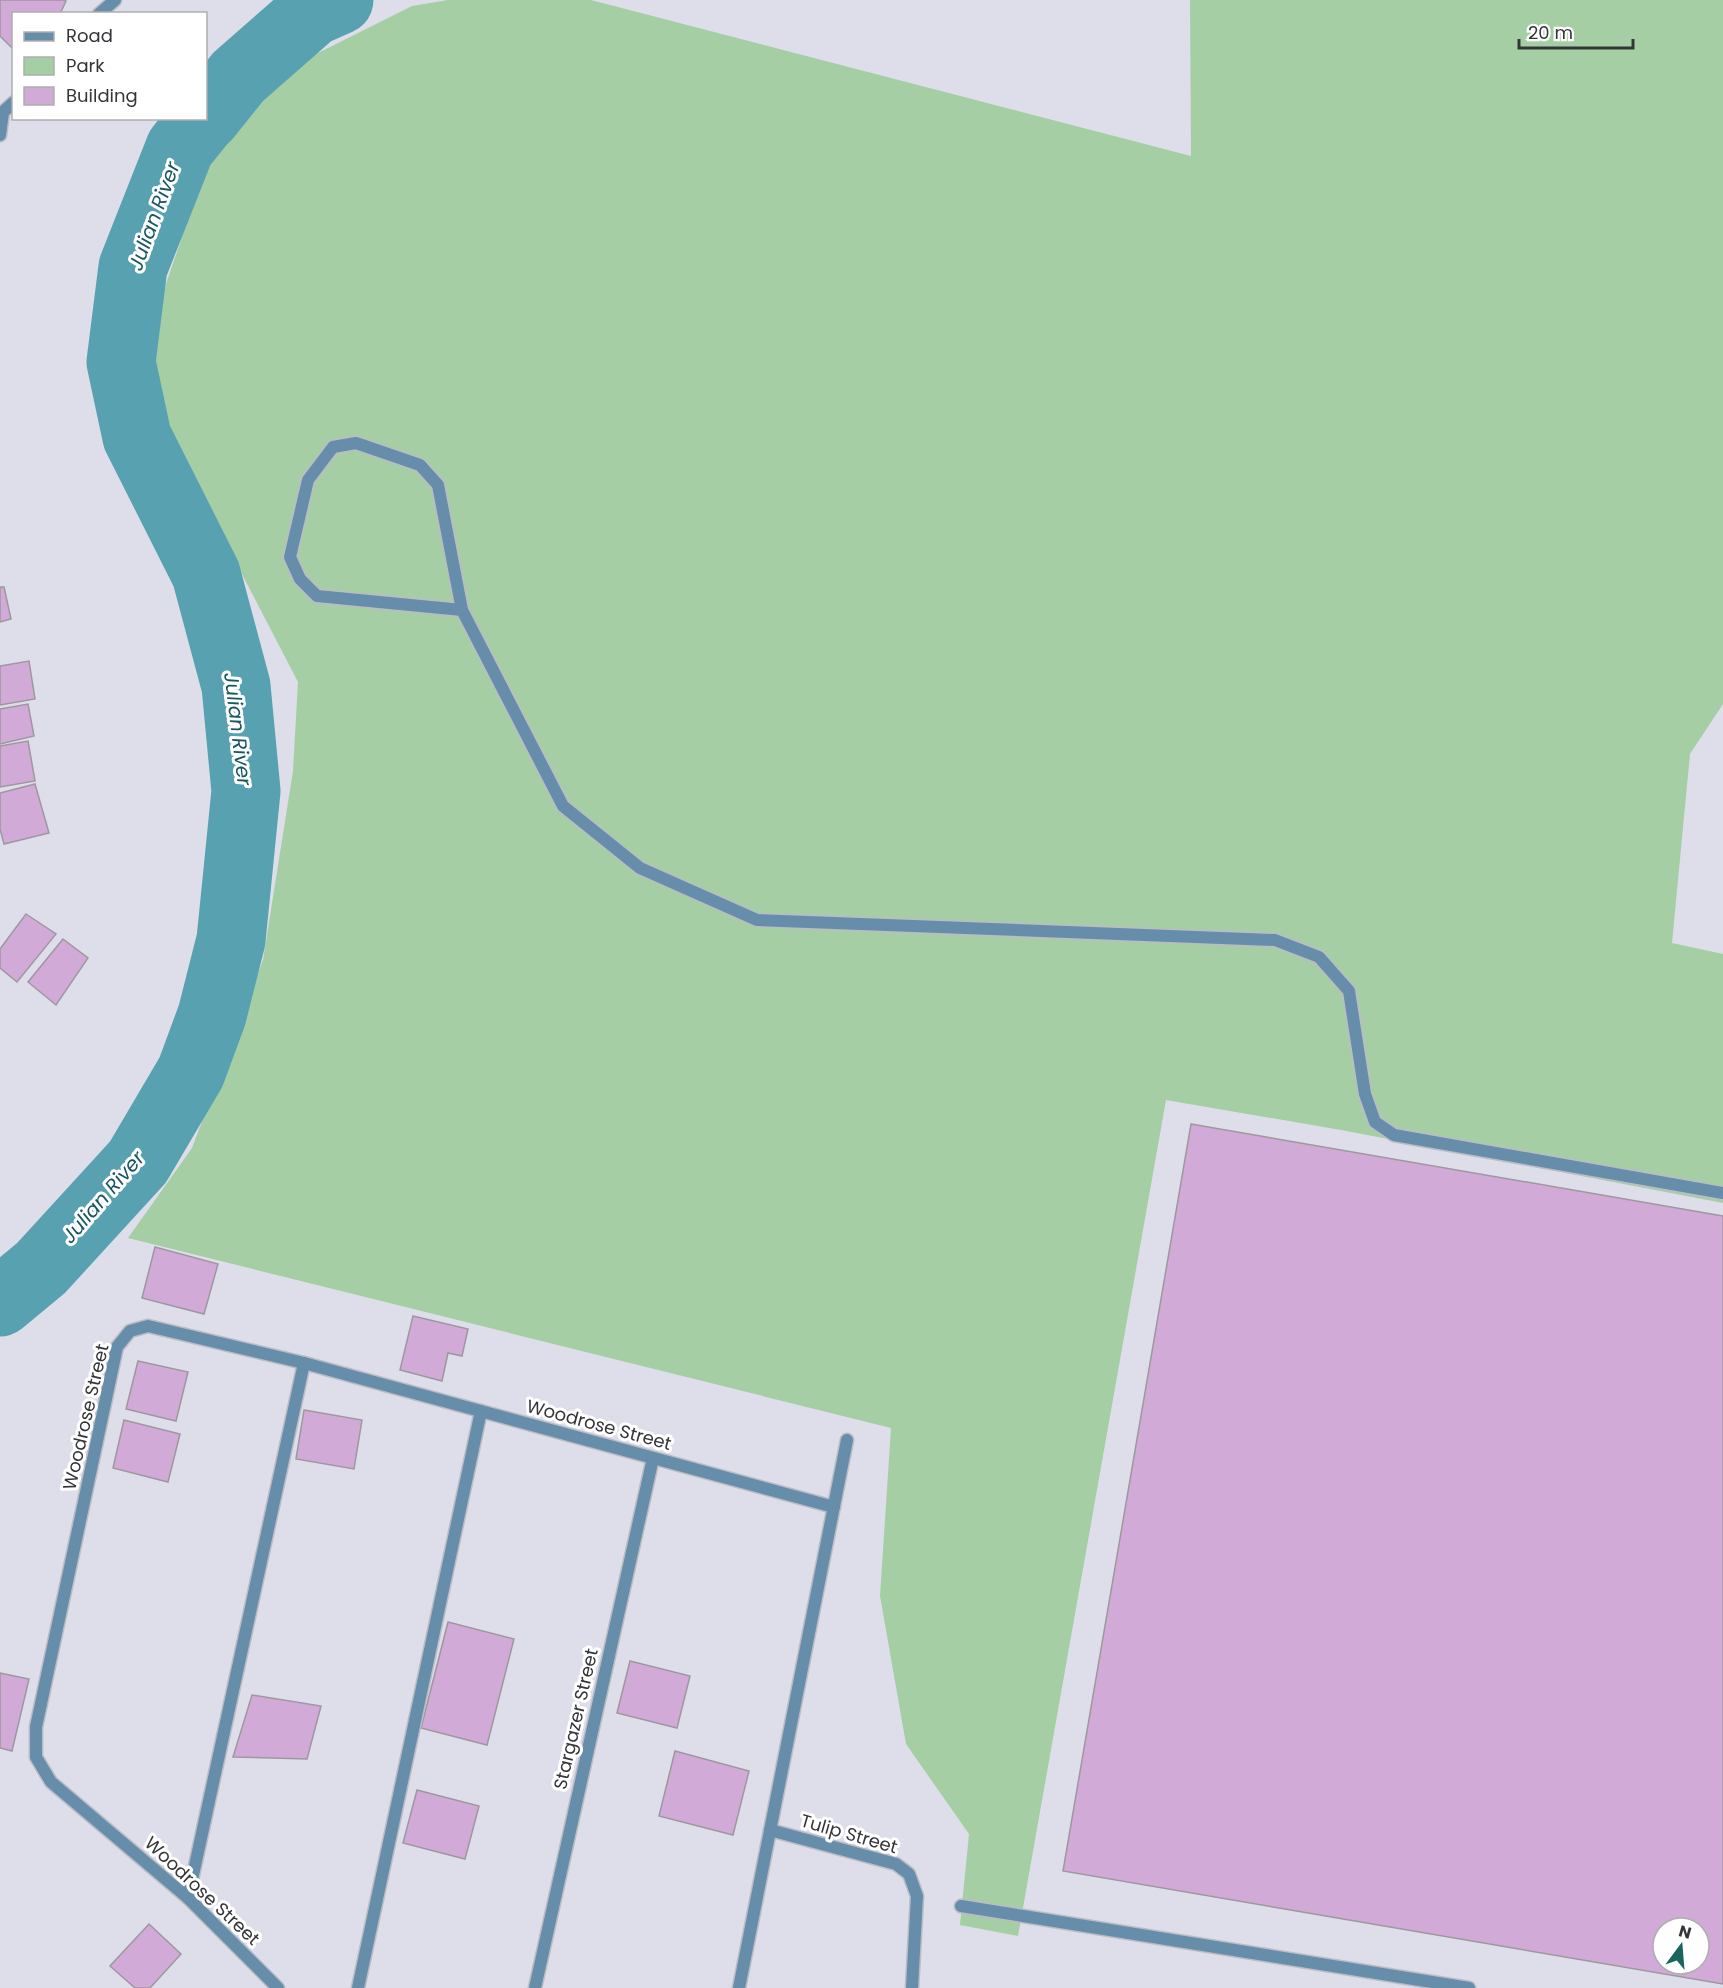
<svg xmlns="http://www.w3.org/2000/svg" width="1723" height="1988" font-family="Poppins,sans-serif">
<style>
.green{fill:#a5cea5}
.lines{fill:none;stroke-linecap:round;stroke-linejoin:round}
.river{stroke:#58a1b0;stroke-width:69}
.building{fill:#d1aad7;stroke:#9f97a0;stroke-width:1.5;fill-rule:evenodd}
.service-casing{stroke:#bbbcc6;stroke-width:15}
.minor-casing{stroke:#bbbcc6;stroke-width:15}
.service{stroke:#668daa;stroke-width:12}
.minor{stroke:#668daa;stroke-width:12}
.labels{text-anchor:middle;stroke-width:6;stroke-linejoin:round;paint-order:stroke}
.street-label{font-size:18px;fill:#343539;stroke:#fff}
.water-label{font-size:20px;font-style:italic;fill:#185661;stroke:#fff}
</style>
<rect width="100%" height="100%" fill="#dddee9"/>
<path class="green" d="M448,0h143l600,156 -1,-156h533v704l-33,50 -18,189 51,11v249l-382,-73 -175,-30 -148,836 -58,-11 9,-91 -63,-90 -26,-148 11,-168 -763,-190 64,-90 71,-188 30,-189 5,-89 -54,-104 -98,-198 20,-96 37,-109 79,-104 130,-65z"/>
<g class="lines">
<g class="river">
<path d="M206,117l32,-40 74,-65 27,-12"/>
<path d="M0,1302l41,-34 97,-106 53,-90 21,-57 19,-75 15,-149 -10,-105 -30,-112 -69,-137 -16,-75 12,-95 47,-119 24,-30"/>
</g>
</g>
<g class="building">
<path d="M0,0h65l1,1 -6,13h-46v36l-14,-14z"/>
<path d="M0,587h4l7,32 -11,3z"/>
<path d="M29,661l6,38 -35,6v-39z"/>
<path d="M28,704l6,32 -34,8v-35z"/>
<path d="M28,741l7,40 -35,6v-41z"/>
<path d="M35,784l14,49 -45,11 -4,-15v-36z"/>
<path d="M26,914l30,20 -39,48 -17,-14v-19z"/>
<path d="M63,939l25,19 -32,47 -28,-23z"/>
<path d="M1191,1124l532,92v768l-660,-113zM1663,1928h36v36h-36z"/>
<path d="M155,1247l63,17 -14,50 -62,-16z"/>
<path d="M413,1316l55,13 -6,27 -14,-3 -6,28 -42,-11z"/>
<path d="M138,1361l50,11 -12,49 -50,-12z"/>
<path d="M304,1410l58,10 -8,49 -58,-10z"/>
<path d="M124,1420l56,14 -12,48 -55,-14z"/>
<path d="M448,1622l66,17 -27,106 -66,-17z"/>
<path d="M630,1661l60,15 -13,52 -60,-15z"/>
<path d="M0,1673l29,6 -17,72 -12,-3z"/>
<path d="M252,1695l69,11 -14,53 -74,-2z"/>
<path d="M675,1751l74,20 -16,64 -74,-19z"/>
<path d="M417,1790l62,16 -14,53 -62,-16z"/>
<path d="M149,1924l32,30 -31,34h-15l-25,-22z"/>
</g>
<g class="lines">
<g class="service-casing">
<g id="service">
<path d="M462,610l-145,-14 -17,-17 -10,-22 18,-77 25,-33 23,-4 64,22 18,20 24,125 101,196 77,62 117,52 518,20 44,17 30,34 16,103 10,28 19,13 329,58"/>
<path d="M961,1906l508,82"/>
</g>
</g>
<g class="minor-casing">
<g id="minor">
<path d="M99,14l16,-14"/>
<path d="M0,135l3,-23 11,-10"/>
<path d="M770,1830l126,34 13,10 8,22 -5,92"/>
<path d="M188,1898l116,-535"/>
<path d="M278,1988l-90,-90 -137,-116 -15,-25v-30l81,-380 13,-16 18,-5 156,37 530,144"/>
<path d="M358,1988l123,-577"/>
<path d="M535,1988l118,-530"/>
<path d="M739,1988l108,-548"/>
</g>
</g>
<use href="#service" class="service"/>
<use href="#minor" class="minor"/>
</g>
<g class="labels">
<g class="street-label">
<text transform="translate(86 1417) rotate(-77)" y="6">Woodrose Street</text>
<text transform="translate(599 1425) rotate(15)" y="6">Woodrose Street</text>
<text transform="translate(576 1719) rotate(-77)" y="6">Stargazer Street</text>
<text transform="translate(849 1834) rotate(16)" y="6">Tulip Street</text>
<text transform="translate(202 1891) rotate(43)" y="6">Woodrose Street</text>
</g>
<g class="water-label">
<text transform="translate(154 216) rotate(-70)" y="7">Julian River</text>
<text transform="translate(238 729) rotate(83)" y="7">Julian River</text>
<text transform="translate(103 1197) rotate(-49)" y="7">Julian River</text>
</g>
</g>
<rect x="12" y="12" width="195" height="108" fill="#ffffff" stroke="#aeaeb0" stroke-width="1.5"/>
<rect x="24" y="32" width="30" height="9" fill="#668daa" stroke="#aeaeb0" stroke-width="1.5"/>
<text x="66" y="42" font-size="18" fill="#343539">Road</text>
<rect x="24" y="57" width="30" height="18" fill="#a5cea5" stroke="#aeaeb0" stroke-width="1.5"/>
<text x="66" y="72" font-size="18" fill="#343539">Park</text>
<rect x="24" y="87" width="30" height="18" fill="#d1aad7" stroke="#aeaeb0" stroke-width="1.5"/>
<text x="66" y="102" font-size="18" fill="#343539">Building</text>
<g transform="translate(1681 1946) rotate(16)"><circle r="28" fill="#ffffff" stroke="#aeaeb0" stroke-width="1.5"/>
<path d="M0-4.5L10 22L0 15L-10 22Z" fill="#1a665f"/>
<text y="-9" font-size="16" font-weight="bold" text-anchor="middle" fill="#343539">N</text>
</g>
<path d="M1519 39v9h114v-9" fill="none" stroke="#343539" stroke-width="3"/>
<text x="1528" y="39" font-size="18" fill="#343539" stroke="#ffffff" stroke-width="4.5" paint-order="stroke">20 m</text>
</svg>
